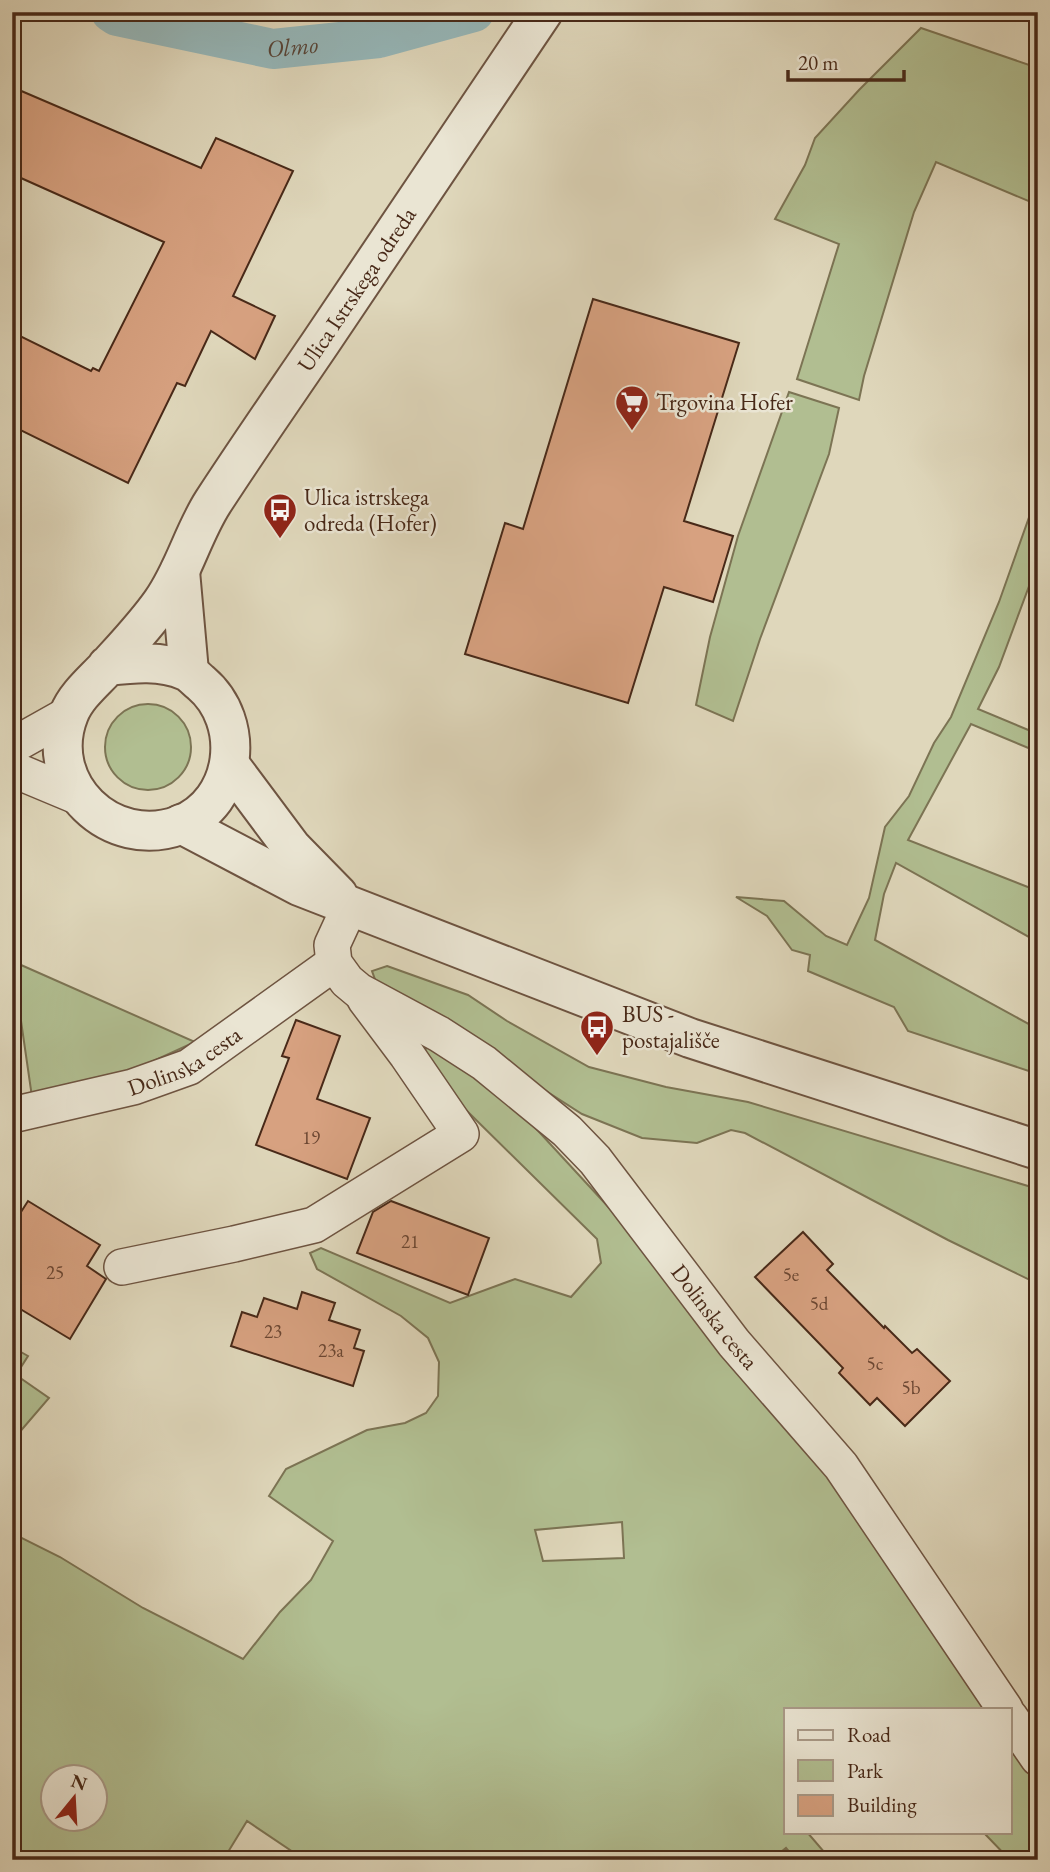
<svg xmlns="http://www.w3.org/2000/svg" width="1050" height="1872" font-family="'EB Garamond',serif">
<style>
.green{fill:#b1be91;stroke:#7c7454;stroke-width:2;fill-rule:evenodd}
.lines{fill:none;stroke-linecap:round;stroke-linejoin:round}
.canal{stroke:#96b7b9;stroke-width:40}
.building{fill:#d7a180;stroke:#482918;stroke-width:2}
.minor-casing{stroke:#6e5441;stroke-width:38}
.tertiary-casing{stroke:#6e5441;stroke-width:42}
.minor{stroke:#eae5d3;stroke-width:35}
.tertiary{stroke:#eae5d3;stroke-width:38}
.labels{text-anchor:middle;stroke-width:5;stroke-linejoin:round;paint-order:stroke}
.number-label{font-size:19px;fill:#6c4732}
.street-label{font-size:23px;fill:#482918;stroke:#eae5d3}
.poi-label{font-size:23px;fill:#482918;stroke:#eae5d3;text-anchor:start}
.water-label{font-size:24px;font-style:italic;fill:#584538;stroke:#eae5d3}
</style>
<rect width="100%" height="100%" fill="#dfd7bb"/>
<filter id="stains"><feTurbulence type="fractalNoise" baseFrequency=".00286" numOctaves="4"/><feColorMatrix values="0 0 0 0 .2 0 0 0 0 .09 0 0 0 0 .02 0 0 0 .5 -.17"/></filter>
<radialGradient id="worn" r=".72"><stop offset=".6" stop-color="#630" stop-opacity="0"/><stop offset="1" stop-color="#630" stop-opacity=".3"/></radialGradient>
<g class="green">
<path d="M921,28l117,40v137l-102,-43 -22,50 -50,164 -5,24 -62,-21 42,-135 -64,-25 30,-54 10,-27 44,-48z"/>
<path d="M789,392l50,16 -10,46 -69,185 -27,82 -37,-16 14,-68 28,-101z"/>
<path d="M1038,492v70l-39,105 -21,42 60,25v18l-67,-28 -63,116 130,51v51l-142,-79 -12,31 -9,46 163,89v45l-130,-43 -14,-24 -86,-36 2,-16 -18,-5 -25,-34 -31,-19 48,4 42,35 21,9 22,-47 16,-71 24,-31 25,-53 17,-26 48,-115z"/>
<circle cx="148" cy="747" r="43"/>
<path d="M12,961l183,81 -59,27 -104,28 -11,-76 -9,-5z"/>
<path d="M387,966l81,29 39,26 82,46 77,20 82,15 290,87v95l-90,-44 -203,-107 -14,-3 -34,13 -55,-5 -60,-24 -206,-132 -4,-11z"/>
<path d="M430,1042l63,40 144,156 204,253 154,218h-209v123h21l24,28h-35l-10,-12 -15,12h-466l-58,-39 -19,31 9,8h-225v-327l48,24 83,51 100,51 37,-47 31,-32 22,-39 -64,-45 17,-27 81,-39 38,-7 21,-10 12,-17 1,-34 -11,-24 -27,-22 -84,-47 -7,-16 11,-5 129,55 65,-24 56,18 30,-34 -4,-24 -131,-129 -44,-55zM622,1522l2,36 -81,3 -8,-31zM52,1778h42v42h-42z"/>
<path d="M12,1347l16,9 -12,19 33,23 -37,43z"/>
<path d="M1010,1732l28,42v86h-28l-27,-28h27z"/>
</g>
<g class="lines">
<path class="canal" id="s1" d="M111,12l6,4 156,33 106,-11 95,-26"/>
</g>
<g class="building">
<path d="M12,87l189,81 15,-30 77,33 -60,125 42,20 -20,43 -44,-28 -26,55 -8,-3 -49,100 -116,-57v-94l79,39 2,-3 6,3 65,-129 -152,-68z"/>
<path d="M593,299l146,44 -55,178 49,15 -20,66 -49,-15 -36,116 -163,-49 40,-131 18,6z"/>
<path d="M296,1020l44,16 -23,63 53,19 -23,61 -91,-34 33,-87 -7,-2z"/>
<path d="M28,1201l72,44 -13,21 19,13 -36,60 -58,-35v-78z"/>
<path d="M391,1201l98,37 -21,57 -111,-42 16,-41z"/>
<path d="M803,1232l30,32 -6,6 57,58 1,-2 27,27 5,-4 33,32 -45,45 -28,-28 -7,7 -31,-32 4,-5 -88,-91z"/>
<path d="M302,1292l33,11 -6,17 31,10 -6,18 10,3 -11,35 -122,-40 11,-34 15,5 7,-19 33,11z"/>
</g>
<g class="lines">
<g class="minor-casing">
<g id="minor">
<path d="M12,746l57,-32"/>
<path d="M12,769l67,28"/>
<path id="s2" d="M350,906l-18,39 2,18 13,18 12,10 80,43 45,29 83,68 28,29 139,183 107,123 164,243"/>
<path id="s3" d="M12,1115l121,-28 56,-20 145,-104"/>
<path d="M122,1267l112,-23 80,-19 147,-91 -54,-79 -42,-56"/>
<path d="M1010,1717l28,41"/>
</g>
</g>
<g class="tertiary-casing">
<g id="tertiary">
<path d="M180,571l9,101"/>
<path id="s4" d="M107,666c27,-3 54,-6 79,5 6,3 10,8 15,12 46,39 37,119 -21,142 -69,26 -139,-41 -111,-111 7,-18 24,-32 37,-46 19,-21 40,-43 56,-66 22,-31 31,-69 51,-100 35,-54 72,-107 108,-160 74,-110 148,-220 222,-330"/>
<path d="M230,765l62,83 46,47"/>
<path d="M181,824l118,62 391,152 348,112"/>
</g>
</g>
<use href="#minor" class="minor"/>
<use href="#tertiary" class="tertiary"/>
</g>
<defs>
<g id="supermarket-pin" transform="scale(1.75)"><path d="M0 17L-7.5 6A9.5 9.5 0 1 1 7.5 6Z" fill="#8f2418" stroke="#eae5d3"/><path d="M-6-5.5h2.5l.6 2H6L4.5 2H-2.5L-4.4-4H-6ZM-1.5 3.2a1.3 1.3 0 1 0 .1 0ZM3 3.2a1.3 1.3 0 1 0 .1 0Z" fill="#fff"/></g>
<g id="bus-pin" transform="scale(1.75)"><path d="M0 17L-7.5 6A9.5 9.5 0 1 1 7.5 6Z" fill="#8f2418" stroke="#eae5d3"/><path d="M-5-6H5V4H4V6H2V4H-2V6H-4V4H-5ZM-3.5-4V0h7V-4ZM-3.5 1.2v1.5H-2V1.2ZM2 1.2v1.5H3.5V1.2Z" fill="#fff"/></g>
</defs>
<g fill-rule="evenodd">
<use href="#supermarket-pin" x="632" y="402"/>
<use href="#bus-pin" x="280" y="510"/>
<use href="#bus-pin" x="597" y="1027"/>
</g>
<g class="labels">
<g class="number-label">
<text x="311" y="1144">19</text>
<text x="410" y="1248">21</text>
<text x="55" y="1279">25</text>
<text x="791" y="1281">5e</text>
<text x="819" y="1310">5d</text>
<text x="273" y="1338">23</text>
<text x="331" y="1357">23a</text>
<text x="875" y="1370">5c</text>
<text x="911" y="1394">5b</text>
</g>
<g class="street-label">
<text dy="8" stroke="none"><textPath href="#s4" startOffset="984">Ulica Istrskega odreda</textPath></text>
<text dy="8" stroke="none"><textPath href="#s3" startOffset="182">Dolinska cesta</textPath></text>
<text dy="8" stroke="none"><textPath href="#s2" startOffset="588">Dolinska cesta</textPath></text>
</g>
<g class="poi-label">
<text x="656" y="410">Trgovina Hofer</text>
<text x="304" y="505">Ulica istrskega<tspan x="304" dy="26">odreda (Hofer)</tspan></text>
<text x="622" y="1022">BUS -<tspan x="622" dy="26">postajališče</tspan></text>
</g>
<g class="water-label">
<text dy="8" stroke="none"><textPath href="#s1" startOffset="186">Olmo</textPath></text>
</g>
</g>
<rect width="1050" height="1872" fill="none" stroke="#dfd7bb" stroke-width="42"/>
<rect x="14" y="14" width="1022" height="1844" fill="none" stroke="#482918" stroke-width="3.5"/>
<rect x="21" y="21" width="1008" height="1830" fill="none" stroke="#482918" stroke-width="2"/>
<rect x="784" y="1708" width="228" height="126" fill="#eae5d3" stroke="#a99a88" stroke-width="2"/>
<rect x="798" y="1730" width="35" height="10" fill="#eae5d3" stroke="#a99a88" stroke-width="2"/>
<text x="847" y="1742" font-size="21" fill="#482918">Road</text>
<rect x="798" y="1760" width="35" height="21" fill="#b1be91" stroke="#a99a88" stroke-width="2"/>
<text x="847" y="1778" font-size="21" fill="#482918">Park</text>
<rect x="798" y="1795" width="35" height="21" fill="#d7a180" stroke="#a99a88" stroke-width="2"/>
<text x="847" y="1812" font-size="21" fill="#482918">Building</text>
<g transform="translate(74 1798) rotate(18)"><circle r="33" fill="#eae5d3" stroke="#a99a88" stroke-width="2"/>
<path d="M0-5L12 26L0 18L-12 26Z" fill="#8f2418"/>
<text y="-10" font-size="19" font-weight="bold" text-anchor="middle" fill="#482918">N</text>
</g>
<path d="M788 70v10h116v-10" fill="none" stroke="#482918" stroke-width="3.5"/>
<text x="798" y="70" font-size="21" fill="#482918" stroke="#eae5d3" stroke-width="5" paint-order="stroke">20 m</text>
<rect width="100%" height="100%" filter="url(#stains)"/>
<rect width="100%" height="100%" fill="url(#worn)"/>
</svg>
